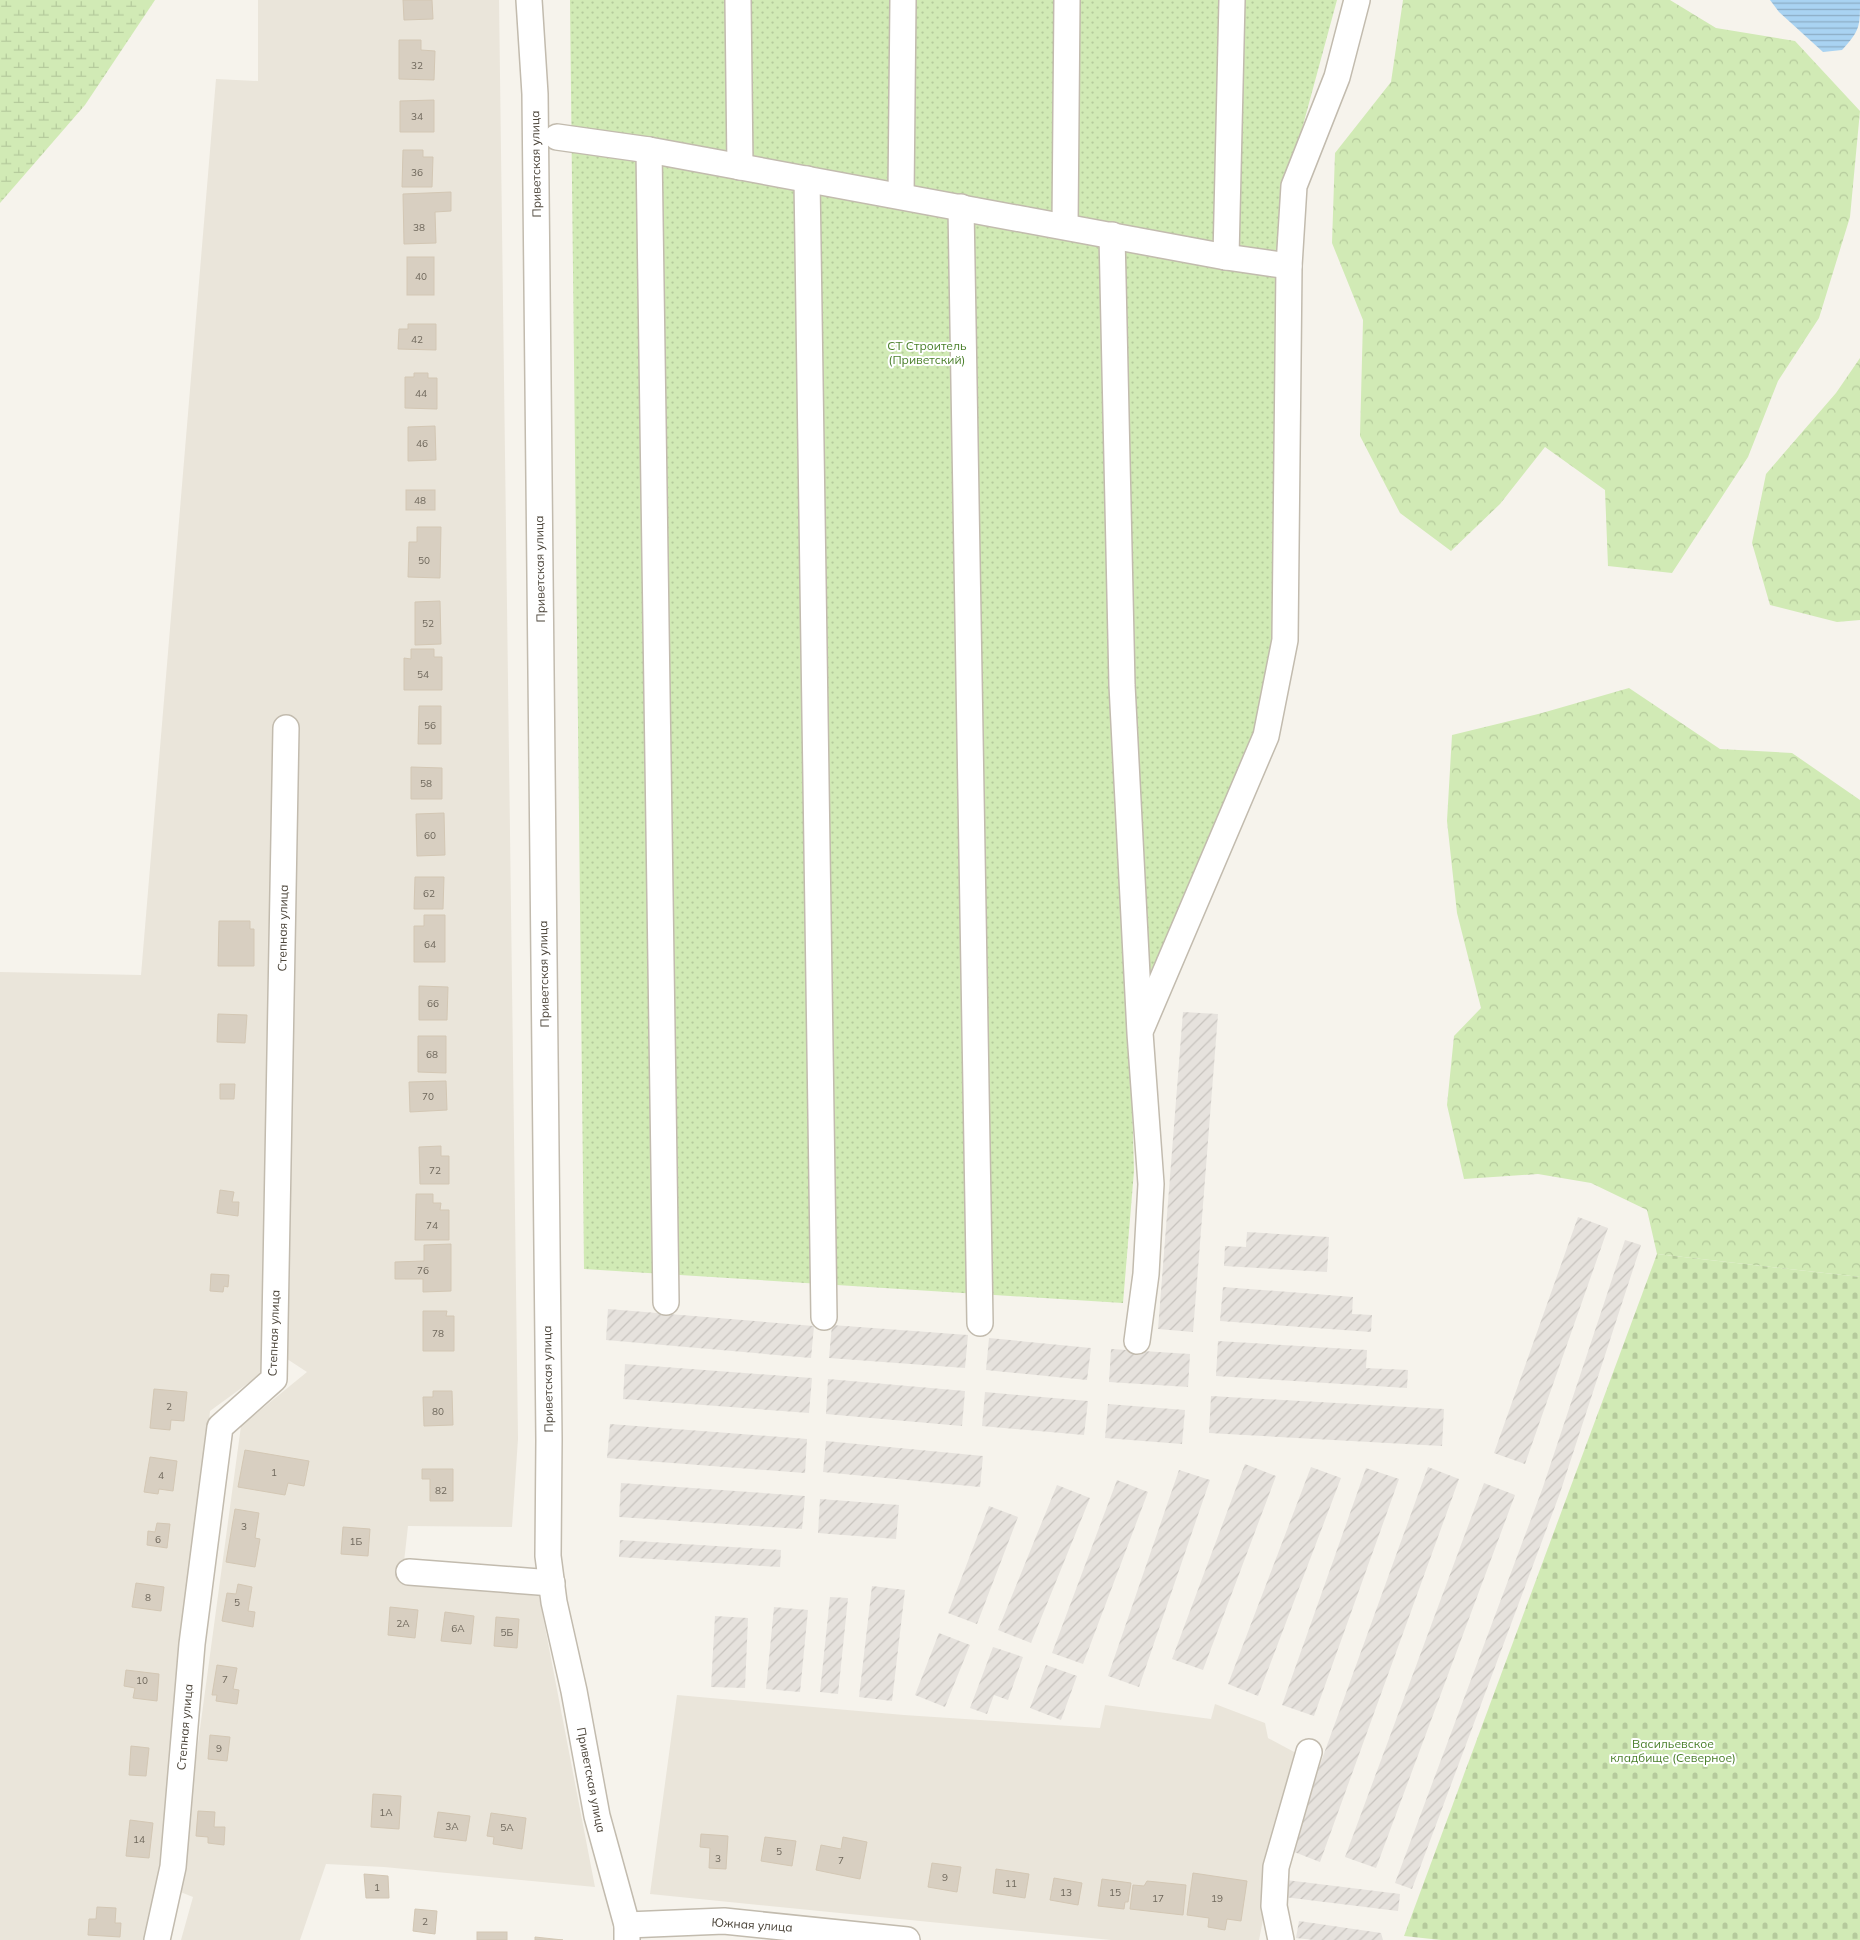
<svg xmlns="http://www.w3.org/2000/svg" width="1860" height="1940" font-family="Mulish,sans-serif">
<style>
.residential{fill:#eae5da}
.industrial{fill:url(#industrial-furrows)}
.forest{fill:url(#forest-crowns)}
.wetland{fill:url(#wetland-marsh)}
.cemetery{fill:url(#cemetery-stones)}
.garden{fill:url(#garden-dots)}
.water{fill:url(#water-rules)}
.building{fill:#d8cfc1;stroke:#d3c7b4}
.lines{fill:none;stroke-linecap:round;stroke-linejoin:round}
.minor-casing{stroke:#c2bbae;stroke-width:28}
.minor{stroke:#fff;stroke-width:25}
.labels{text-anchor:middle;stroke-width:4;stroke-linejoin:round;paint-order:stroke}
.number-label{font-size:10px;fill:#6e675b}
.street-label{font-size:12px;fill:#4b4439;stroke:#fff}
.park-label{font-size:12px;fill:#497f2a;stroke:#fff}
</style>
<defs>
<pattern id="industrial-furrows" width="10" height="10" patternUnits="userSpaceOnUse" patternTransform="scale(1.25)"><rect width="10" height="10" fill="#e6e2dd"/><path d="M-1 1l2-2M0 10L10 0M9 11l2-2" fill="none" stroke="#c7c3be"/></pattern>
<pattern id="forest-crowns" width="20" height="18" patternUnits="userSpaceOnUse" patternTransform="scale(1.25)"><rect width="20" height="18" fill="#d1eab5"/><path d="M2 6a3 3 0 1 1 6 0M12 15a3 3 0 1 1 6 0" fill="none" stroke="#b5ca9c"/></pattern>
<pattern id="wetland-marsh" width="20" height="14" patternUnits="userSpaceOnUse" patternTransform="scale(1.25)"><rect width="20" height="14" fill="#d1eab5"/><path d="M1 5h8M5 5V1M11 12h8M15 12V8" fill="none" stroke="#b5ca9c"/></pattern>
<pattern id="cemetery-stones" width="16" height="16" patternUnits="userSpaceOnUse" patternTransform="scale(1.25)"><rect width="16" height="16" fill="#d1eab5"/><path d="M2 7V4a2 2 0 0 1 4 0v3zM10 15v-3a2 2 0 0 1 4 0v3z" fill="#b5ca9c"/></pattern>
<pattern id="garden-dots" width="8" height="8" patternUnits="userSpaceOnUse" patternTransform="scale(1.25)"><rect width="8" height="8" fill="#d1eab5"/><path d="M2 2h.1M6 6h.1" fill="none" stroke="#b5ca9c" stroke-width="1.8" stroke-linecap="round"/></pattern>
<pattern id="water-rules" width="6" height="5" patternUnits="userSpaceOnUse" patternTransform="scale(1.25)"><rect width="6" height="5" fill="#a9d3f2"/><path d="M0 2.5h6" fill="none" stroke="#8cadc5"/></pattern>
</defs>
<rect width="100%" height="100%" fill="#f6f3ec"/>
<g class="residential">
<path d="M258,0h241l19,1439 -6,88 -104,-1 -6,54 137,16 56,291 -211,-20 -58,-3 -26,76h-119l12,-43 -15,-6 63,-465 66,-54 -23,-15 -74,54 -46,440 -20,89h-144v-968l141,3 75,-896 42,2z"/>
<path d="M677,1695l227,20 196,13 5,-23 106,14 4,-15 50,19 3,15 28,15 -37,187h-148l-461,-46z"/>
</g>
<g class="industrial">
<path d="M1183,1012l35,2 -25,318 -35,-3z"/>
<path d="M1578,1217l30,11 -83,236 -31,-11z"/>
<path d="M1247,1232l82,5 -2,35 -103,-6 1,-20 21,1z"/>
<path d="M1625,1240l16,5 -81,248 -148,396 -17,-6 148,-396z"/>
<path d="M1223,1287l130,10 -1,17 20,1 -1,17 -151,-11z"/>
<path d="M608,1309l206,17 -3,32 -205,-18z"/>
<path d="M832,1325l136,10 -3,33 -136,-10z"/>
<path d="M989,1338l102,10 -4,32 -101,-10z"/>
<path d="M1218,1341l149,9 -1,18 42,2 -1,18 -191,-12z"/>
<path d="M1111,1349l79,5 -2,33 -79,-5z"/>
<path d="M625,1364l187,14 -3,35 -186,-14z"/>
<path d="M828,1379l137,12 -3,35 -136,-12z"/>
<path d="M985,1392l103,9 -4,34 -102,-9z"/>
<path d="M1211,1396l233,13 -2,37 -233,-13z"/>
<path d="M1108,1404l77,6 -3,34 -77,-6z"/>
<path d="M610,1424l197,15 -2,34 -198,-15z"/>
<path d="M826,1441l157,15 -3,31 -157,-15z"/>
<path d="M1245,1464l31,12 -73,194 -31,-11z"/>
<path d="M1311,1467l30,11 -83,218 -30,-12z"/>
<path d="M1428,1467l31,12 -139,383 -31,-12z"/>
<path d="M1366,1468l33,11 -85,237 -32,-11z"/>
<path d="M1179,1470l31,10 -71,207 -31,-11z"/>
<path d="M1117,1480l31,12 -65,172 -31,-11z"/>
<path d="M621,1483l184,13 -3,33 -183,-12z"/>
<path d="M1484,1483l31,12 -139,373 -31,-11z"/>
<path d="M1057,1485l33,13 -59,145 -33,-13z"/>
<path d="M820,1499l79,6 -3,34 -78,-6z"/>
<path d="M989,1506l29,11 -41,107 -29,-11z"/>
<path d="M620,1540l161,10 -1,17 -161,-10z"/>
<path d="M872,1586l33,4 -13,111 -33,-4z"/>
<path d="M830,1597l18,1 -10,96 -18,-2z"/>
<path d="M774,1607l34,3 -8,82 -34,-3z"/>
<path d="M715,1616l33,2 -3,70 -34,-1z"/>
<path d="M939,1633l31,12 -25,62 -30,-12z"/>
<path d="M993,1647l30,10 -15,43 -14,-5 -7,19 -17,-6z"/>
<path d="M1046,1665l31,11 -16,44 -31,-12z"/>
<path d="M1286,1880l114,14 -2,17 -114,-14z"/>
<path d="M1299,1921l82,12 2,7h-69l-18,-2z"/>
</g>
<g class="forest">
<path d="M1403,0h267l46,28 79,13 65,70 -10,106 -31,101 -41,63 -30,76 -76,116 -64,-7 -3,-76 -60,-43 -45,57 -49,47 -51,-38 -40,-77 3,-116 -31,-77 3,-90 56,-71z"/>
<path d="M1860,358v262l-23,2 -67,-17 -18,-62 14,-69 70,-81z"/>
<path d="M1629,688l91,61 72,4 68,47v477l-203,-23 -10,-44 -56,-27 -53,-9 -74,5 -17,-74 7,-69 27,-28 -24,-95 -10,-92 5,-86 90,-22z"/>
</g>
<path class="wetland" d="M0,0h155l-70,105 -85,98z"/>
<path class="cemetery" d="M1657,1254l203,23v663h-419l-37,-4z"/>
<path class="garden" d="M570,0h767l-41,151 -19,481 -22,98 -99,250 -27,5 5,186 -11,132 -539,-34z"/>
<path class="water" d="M1770,0h90c0,27 0,30 -18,50l-19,2 -44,-40z"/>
<g class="building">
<path d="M403,0h29l1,19 -29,1z"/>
<path d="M399,40h22v10l14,1 -1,29 -35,-1z"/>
<path d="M434,100v32h-34v-31z"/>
<path d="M403,150h20v7h10l-1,30h-30z"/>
<path d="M451,192v19l-16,1 1,31 -32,1 -1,-50z"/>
<rect x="407" y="257" width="27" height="38"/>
<path d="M408,324h28v26l-38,-1 1,-20h9z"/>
<path d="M414,373h14v5h9v31l-32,-1v-31h9z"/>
<path d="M435,426l1,34 -28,1v-34z"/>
<rect x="406" y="490" width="29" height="20"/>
<path d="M417,527h24l-1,51 -32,-1 1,-35h8z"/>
<path d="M440,601l1,43 -26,1v-43z"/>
<path d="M411,649h23v8h8v33h-38v-32l7,1z"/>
<path d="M419,706h22v38h-23z"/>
<path d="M411,767l31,1v31h-31z"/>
<path d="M444,813l1,42 -28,1 -1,-42z"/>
<path d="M415,877h29l-1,32h-29z"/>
<path d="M424,915h21v47h-31v-36h10z"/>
<path d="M219,921h31v8h4v37h-36z"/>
<path d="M419,986l29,1 -1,33h-28z"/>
<path d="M218,1014l29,1 -2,28 -28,-1z"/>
<path d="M418,1036h28v37l-28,-1z"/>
<path d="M446,1081l1,29 -37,2 -1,-30z"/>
<path d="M220,1084h15l-1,15h-14z"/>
<path d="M441,1146v10h8v28h-29l-1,-37z"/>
<path d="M220,1190l14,2 -2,10h7l-1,14 -21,-3z"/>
<path d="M416,1194h17v9h8l-1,7h9v30h-34z"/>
<path d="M451,1244v47l-28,1v-13h-28v-17l29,-1v-16z"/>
<path d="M211,1274l18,1 -1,12 -4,-1 -1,6 -13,-1z"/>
<path d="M423,1311h24l-1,5h8v35h-31z"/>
<path d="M154,1389l33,3 -3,29 -13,-1 -1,10 -20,-2z"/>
<path d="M433,1391h19l1,34 -29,1 -1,-29h10z"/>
<path d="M245,1450l64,11 -5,25 -16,-3 -3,12 -47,-8z"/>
<path d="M150,1457l27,4 -4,30 -14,-2 -1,5 -14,-2z"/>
<path d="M422,1469h31v32h-23v-22h-8z"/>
<path d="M235,1509l24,4 -4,25 5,1 -5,28 -29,-5z"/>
<path d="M157,1523l13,1 -3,24 -20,-3 1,-14 7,1z"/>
<path d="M343,1527l27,2 -2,27 -27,-2z"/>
<path d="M136,1583l28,4 -3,24 -29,-4z"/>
<path d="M238,1584l14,3 -4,24 7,1 -2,15 -31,-6 5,-28 9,1z"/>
<path d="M390,1607l28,3 -3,28 -27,-3z"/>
<path d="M445,1612l29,4 -3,28 -30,-3z"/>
<path d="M496,1617l23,2 -2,29 -23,-2z"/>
<path d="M217,1665l20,3 -4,21 6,1 -2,14 -21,-3 1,-6h-5z"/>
<path d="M126,1670l33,4 -2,27 -24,-3 2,-10 -11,-2z"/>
<path d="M210,1735l20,2 -3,24 -19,-2z"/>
<path d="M131,1746l18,2 -3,28 -17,-1z"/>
<path d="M373,1794l28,2 -2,33 -28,-2z"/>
<path d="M198,1811l17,1 -1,15h11l-1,18 -16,-2v-6l-12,-1z"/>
<path d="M438,1812l32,4 -4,25 -32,-4z"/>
<path d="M491,1813l35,5 -4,31 -29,-5 1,-7 -7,-1z"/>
<path d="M130,1820l23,3 -4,35 -23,-2z"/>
<path d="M701,1834l27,2 -2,33 -17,-1 1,-20 -10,-1z"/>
<path d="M765,1837l31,4 -4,25 -31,-5z"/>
<path d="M843,1837l24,5 -7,37 -44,-9 5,-25 20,4z"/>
<path d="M932,1863l29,4 -4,25 -29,-5z"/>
<path d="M996,1869l33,5 -4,24 -32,-5z"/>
<path d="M1193,1873l54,8 -6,40 -14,-2 -2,11 -17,-3 1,-9 -22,-3z"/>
<path d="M364,1874l24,2 1,22h-23z"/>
<path d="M1054,1878l28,5 -4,22 -28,-5z"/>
<path d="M1102,1879l29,4 -3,19h-3l-1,7 -26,-3z"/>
<path d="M1147,1881l39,4 -3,30 -53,-6 3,-24 11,1z"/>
<path d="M97,1907l19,1 -1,15h6l-1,14 -32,-2 1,-16h7z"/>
<path d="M415,1909l22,2 -2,23 -22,-3z"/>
<rect x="477" y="1932" width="30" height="8"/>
<path d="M535,1937l28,3h-28z"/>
</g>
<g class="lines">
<g class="minor-casing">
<g id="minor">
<path d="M529,0l6,94 14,1346 -1,116 6,46 20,89 23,125 30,109v15"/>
<path d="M738,0l2,167"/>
<path d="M557,137l92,13 577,107 63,9"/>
<path d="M649,150l17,1152"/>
<path d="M807,179l17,1138"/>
<path d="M901,196l2,-196"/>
<path d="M961,207l19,1116"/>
<path d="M1065,226l2,-226"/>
<path d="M1112,235l10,450 18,348 11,151 -5,90 -9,67"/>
<path d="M1226,257l6,-257"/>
<path d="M1142,1027l124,-291 19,-96 4,-374 5,-80 43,-109 20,-77"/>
<path d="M409,1572l143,11"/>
<path d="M627,1925l97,-4 183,19"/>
<path d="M157,1940l16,-73 19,-223 28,-217 54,-48 12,-651"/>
<path d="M1281,1940l-7,-34 2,-39 33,-115"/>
</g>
</g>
<use href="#minor" class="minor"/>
</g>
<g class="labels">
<g class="number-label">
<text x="417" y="69">32</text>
<text x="417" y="120">34</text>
<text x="417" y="176">36</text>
<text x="419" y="231">38</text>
<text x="421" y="280">40</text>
<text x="417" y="343">42</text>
<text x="421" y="397">44</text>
<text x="422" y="447">46</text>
<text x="420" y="504">48</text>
<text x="424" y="564">50</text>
<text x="428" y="627">52</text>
<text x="423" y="678">54</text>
<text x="430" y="729">56</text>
<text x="426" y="787">58</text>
<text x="430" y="839">60</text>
<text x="429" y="897">62</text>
<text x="430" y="948">64</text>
<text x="433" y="1007">66</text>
<text x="432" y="1058">68</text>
<text x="428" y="1100">70</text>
<text x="435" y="1174">72</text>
<text x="432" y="1229">74</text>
<text x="423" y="1274">76</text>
<text x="438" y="1337">78</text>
<text x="169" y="1410">2</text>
<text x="438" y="1415">80</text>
<text x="274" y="1476">1</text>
<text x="161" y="1479">4</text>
<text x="441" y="1494">82</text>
<text x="244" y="1530">3</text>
<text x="158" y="1543">6</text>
<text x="356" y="1545">1Б</text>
<text x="148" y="1601">8</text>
<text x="237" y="1606">5</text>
<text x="403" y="1627">2А</text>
<text x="458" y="1632">6А</text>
<text x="507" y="1636">5Б</text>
<text x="225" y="1683">7</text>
<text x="142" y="1684">10</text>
<text x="219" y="1752">9</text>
<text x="386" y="1816">1А</text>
<text x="452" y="1830">3А</text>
<text x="507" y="1831">5А</text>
<text x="139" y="1843">14</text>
<text x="779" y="1855">5</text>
<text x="718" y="1862">3</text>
<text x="841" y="1864">7</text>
<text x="945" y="1881">9</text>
<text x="1011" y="1887">11</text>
<text x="377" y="1891">1</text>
<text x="1066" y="1896">13</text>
<text x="1115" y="1896">15</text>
<text x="1158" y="1902">17</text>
<text x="1217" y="1902">19</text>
<text x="425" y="1925">2</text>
</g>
<g class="street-label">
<text transform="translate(536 164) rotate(-91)" y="4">Приветская улица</text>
<text transform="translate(540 569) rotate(-91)" y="4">Приветская улица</text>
<text transform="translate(283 928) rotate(-89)" y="4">Степная улица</text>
<text transform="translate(544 974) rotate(-91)" y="4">Приветская улица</text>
<text transform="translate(274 1333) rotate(-88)" y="4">Степная улица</text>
<text transform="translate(548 1379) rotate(-91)" y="4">Приветская улица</text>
<text transform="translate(185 1727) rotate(-85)" y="4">Степная улица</text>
<text transform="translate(591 1780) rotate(79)" y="4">Приветская улица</text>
<text transform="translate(752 1925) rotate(4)" y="4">Южная улица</text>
</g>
<g class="park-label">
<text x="927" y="350">СТ Строитель<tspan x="927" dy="14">(Приветский)</tspan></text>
<text x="1673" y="1748">Васильевское<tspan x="1673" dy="14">кладбище (Северное)</tspan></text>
</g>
</g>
</svg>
